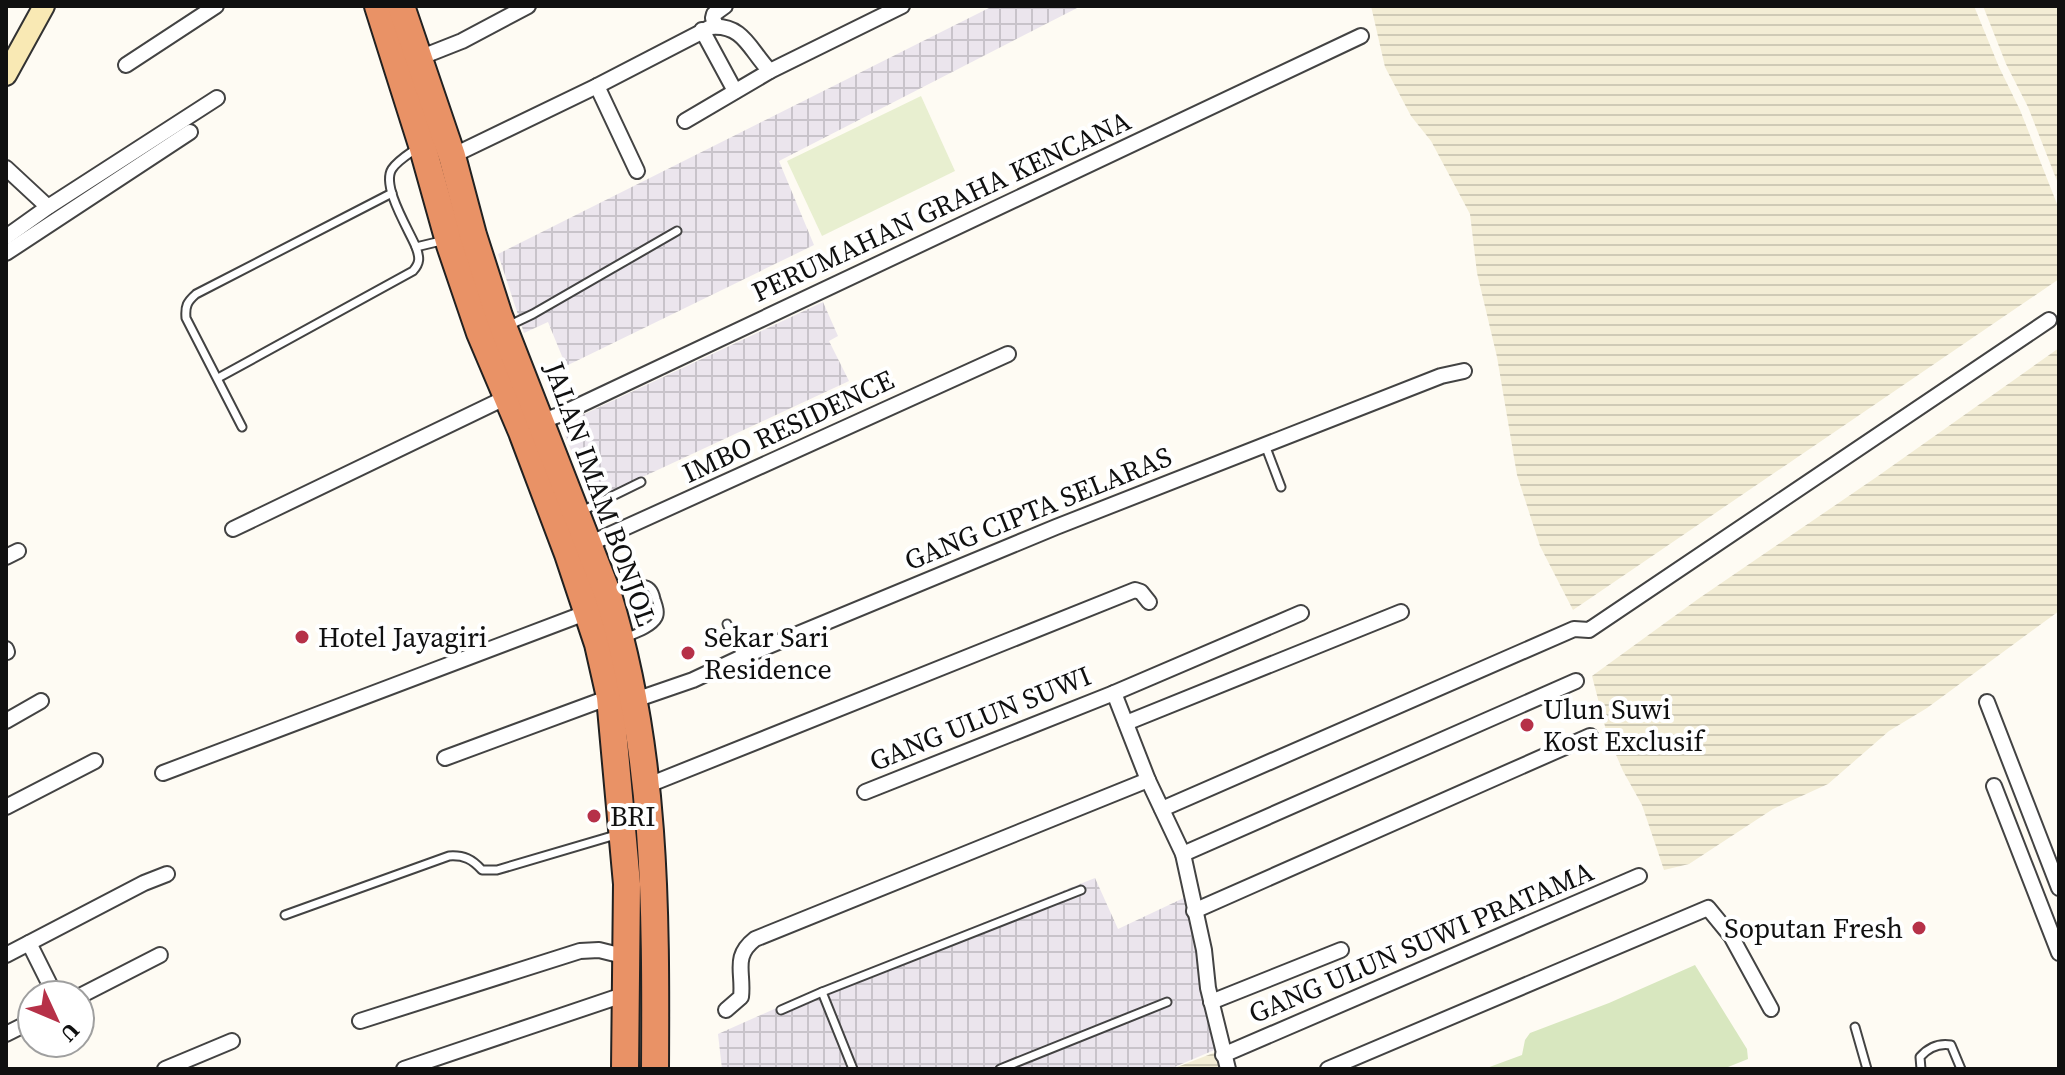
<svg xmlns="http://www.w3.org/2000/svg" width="2065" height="1075" font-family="'Source Serif 4',serif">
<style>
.industrial{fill:url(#industrial-grid)}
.farmland{fill:url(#farmland-rules)}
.grass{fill:#d8e7bf}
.pitch{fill:#e8efd0}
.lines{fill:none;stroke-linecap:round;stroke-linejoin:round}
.lane-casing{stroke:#434343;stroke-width:11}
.street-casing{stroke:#434343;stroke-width:18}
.secondary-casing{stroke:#323232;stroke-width:24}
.highway-casing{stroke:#212121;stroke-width:30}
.lane{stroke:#fff;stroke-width:7}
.street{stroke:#fff;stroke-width:14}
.secondary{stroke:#f9e9b4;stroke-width:20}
.highway{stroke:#e99266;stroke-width:26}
.poi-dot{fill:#b63148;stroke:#fff;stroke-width:3}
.labels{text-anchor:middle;stroke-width:8;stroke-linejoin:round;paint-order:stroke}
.street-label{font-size:28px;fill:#101010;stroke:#fff}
.poi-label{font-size:28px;fill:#101010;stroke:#fff;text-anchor:start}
</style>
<defs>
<pattern id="industrial-grid" width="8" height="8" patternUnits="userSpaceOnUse" patternTransform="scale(2)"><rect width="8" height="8" fill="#ebe5ed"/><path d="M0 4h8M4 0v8" fill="none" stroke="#c8c3ca"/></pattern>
<pattern id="farmland-rules" width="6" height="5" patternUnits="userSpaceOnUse" patternTransform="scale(2)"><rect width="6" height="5" fill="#f3edd5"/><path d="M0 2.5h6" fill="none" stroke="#cfcab6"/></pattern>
</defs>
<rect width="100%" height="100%" fill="#fefbf3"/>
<g class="industrial">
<path d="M993,6h88l-302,155 35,84 -248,121 -18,-44 -24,11 -26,-79z"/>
<path d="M823,302l15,34 -9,5 20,40 -258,120 -30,-76z"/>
<path d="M1095,878l23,51 72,-34 29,153 -49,21h-448l-4,-35 119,-53z"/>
</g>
<g class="farmland">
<path d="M1371,6h603l25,61 21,43 39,99v70l-486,331 -33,-64 -23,-71 -20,-118 -20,-84 -7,-59 -39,-73 -20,-25 -26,-49z"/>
<path d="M1983,6h76v180l-31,-79 -22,-43z"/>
<path d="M2059,348v263l-132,97 -38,23 -61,53 -55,25 -84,55 -25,6 -22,-65 -19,-34 -16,-37 -15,-58 106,-77 180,-123z"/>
<path d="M1216,1052l5,17h-49z"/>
</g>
<path class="grass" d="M1695,965l52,84 1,10 -25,10h-239l38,-14 3,-15 5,-7 79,-30z"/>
<path class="pitch" d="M921,96l34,75 -133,65 -35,-75z"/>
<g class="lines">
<g class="lane-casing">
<g id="lane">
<path d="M417,148c-7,5 -20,13 -25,21 -11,17 17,61 24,78l25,-6"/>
<path d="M510,325l23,-11 144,-83"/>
<path d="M218,378l195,-107c7,-8 7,-13 3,-24"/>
<path d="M242,427l-56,-109c-1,-12 1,-16 10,-24l196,-101"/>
<path d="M1265,445l16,42"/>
<path d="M582,511l59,-29"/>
<path d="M614,593c16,-6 37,-19 42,6 2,6 5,13 2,19 -5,10 -23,16 -33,20"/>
<path d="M727,624l15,33"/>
<path d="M285,915l164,-59c15,-1 23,3 33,14h15l122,-36"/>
<path d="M781,1010l41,-18"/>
<path d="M1855,1027l12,42"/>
<path d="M853,1069l-31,-77 259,-102"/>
<path d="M1000,1069l167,-67"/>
<path d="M1921,1069l-1,-12c8,-9 19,-14 31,-12l10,24"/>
</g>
</g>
<g class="street-casing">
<g id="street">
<path d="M716,26l-3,-8 1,-4 11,-8"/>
<path d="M702,30l33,61"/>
<path d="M419,58l43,-17 66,-35"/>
<path d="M126,65l90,-59"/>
<path d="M597,86l40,85"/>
<path d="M685,121l85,-50"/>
<path d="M452,156l145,-70 114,-59c33,-3 39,24 59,44l132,-65"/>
<path d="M6,168l42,39"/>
<path d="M6,237l42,-30 169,-109"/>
<path d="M6,253l184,-121"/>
<path d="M542,421l17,-6 802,-379"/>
<path d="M233,529l274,-132"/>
<path d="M589,544l419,-190"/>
<path d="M6,557l12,-6"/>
<path d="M6,649l1,3"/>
<path d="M1114,693l34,87 35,74 21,96 4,38 20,81"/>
<path d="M635,700l58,-20 49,-23 314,-130 385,-151 23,-5"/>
<path d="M1987,702l72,186"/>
<path d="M6,721l35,-20"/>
<path d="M1126,723l275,-111"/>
<path d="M445,758l165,-61"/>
<path d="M163,773l425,-161"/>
<path d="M646,786l489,-196 6,2 8,10"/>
<path d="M1994,786l65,167"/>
<path d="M865,792l249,-99 187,-80"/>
<path d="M6,807l89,-46"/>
<path d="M1162,809l412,-180 15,1 460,-310"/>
<path d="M1183,854l393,-173"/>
<path d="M1194,911l396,-175"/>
<path d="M29,943l23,46"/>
<path d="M6,955l138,-72 23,-9"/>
<path d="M80,996l80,-41"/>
<path d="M1211,1002l130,-52"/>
<path d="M726,1010l15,-13c3,-25 -9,-40 14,-58l393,-159"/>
<path d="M360,1021l220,-70 19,-1 28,7"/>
<path d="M6,1034l26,-13"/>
<path d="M1223,1055l416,-179"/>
<path d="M165,1069l67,-28"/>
<path d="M404,1069l222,-75"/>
<path d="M1328,1069l380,-161 23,28 40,73"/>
</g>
</g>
<g class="secondary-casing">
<path id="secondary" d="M6,75l38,-69"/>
</g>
<g class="highway-casing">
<g id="highway">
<path d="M378,6l44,139 28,100 30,88 42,99 46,122 30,90 12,53 17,187 -2,185"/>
<path d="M401,6l51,150 21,79 26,81 109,279c48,155 48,313 47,474"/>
</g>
</g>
<use href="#lane" class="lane"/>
<use href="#street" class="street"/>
<use href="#secondary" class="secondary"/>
<use href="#highway" class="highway"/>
</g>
<g class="poi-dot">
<circle cx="302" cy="637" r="8"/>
<circle cx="688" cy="653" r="8"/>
<circle cx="1527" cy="725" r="8"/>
<circle cx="594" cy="816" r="8"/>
<circle cx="1919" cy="928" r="8"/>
</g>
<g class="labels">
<g class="street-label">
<text transform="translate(941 206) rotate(-25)" y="10">PERUMAHAN GRAHA KENCANA</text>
<text transform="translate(788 426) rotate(-25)" y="10">IMBO RESIDENCE</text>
<text transform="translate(601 494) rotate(70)" y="10">JALAN IMAM BONJOL</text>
<text transform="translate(1038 508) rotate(-22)" y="10">GANG CIPTA SELARAS</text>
<text transform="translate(980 718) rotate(-22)" y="10">GANG ULUN SUWI</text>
<text transform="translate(1421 942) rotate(-23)" y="10">GANG ULUN SUWI PRATAMA</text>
</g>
<g class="poi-label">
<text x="318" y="647">Hotel Jayagiri</text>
<text x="704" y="647">Sekar Sari<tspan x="704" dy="32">Residence</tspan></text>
<text x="1543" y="719">Ulun Suwi<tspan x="1543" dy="32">Kost Exclusif</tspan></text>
<text x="610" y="826">BRI</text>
<text x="1903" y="938" text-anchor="end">Soputan Fresh</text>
</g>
</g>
<rect width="2065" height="1075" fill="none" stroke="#101010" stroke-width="16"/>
<g transform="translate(56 1019) rotate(134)"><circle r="38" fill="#ffffff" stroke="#9f9f9f" stroke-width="2"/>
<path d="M0-6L14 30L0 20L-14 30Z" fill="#b63148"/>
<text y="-12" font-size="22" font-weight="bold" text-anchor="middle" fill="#101010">U</text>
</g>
</svg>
